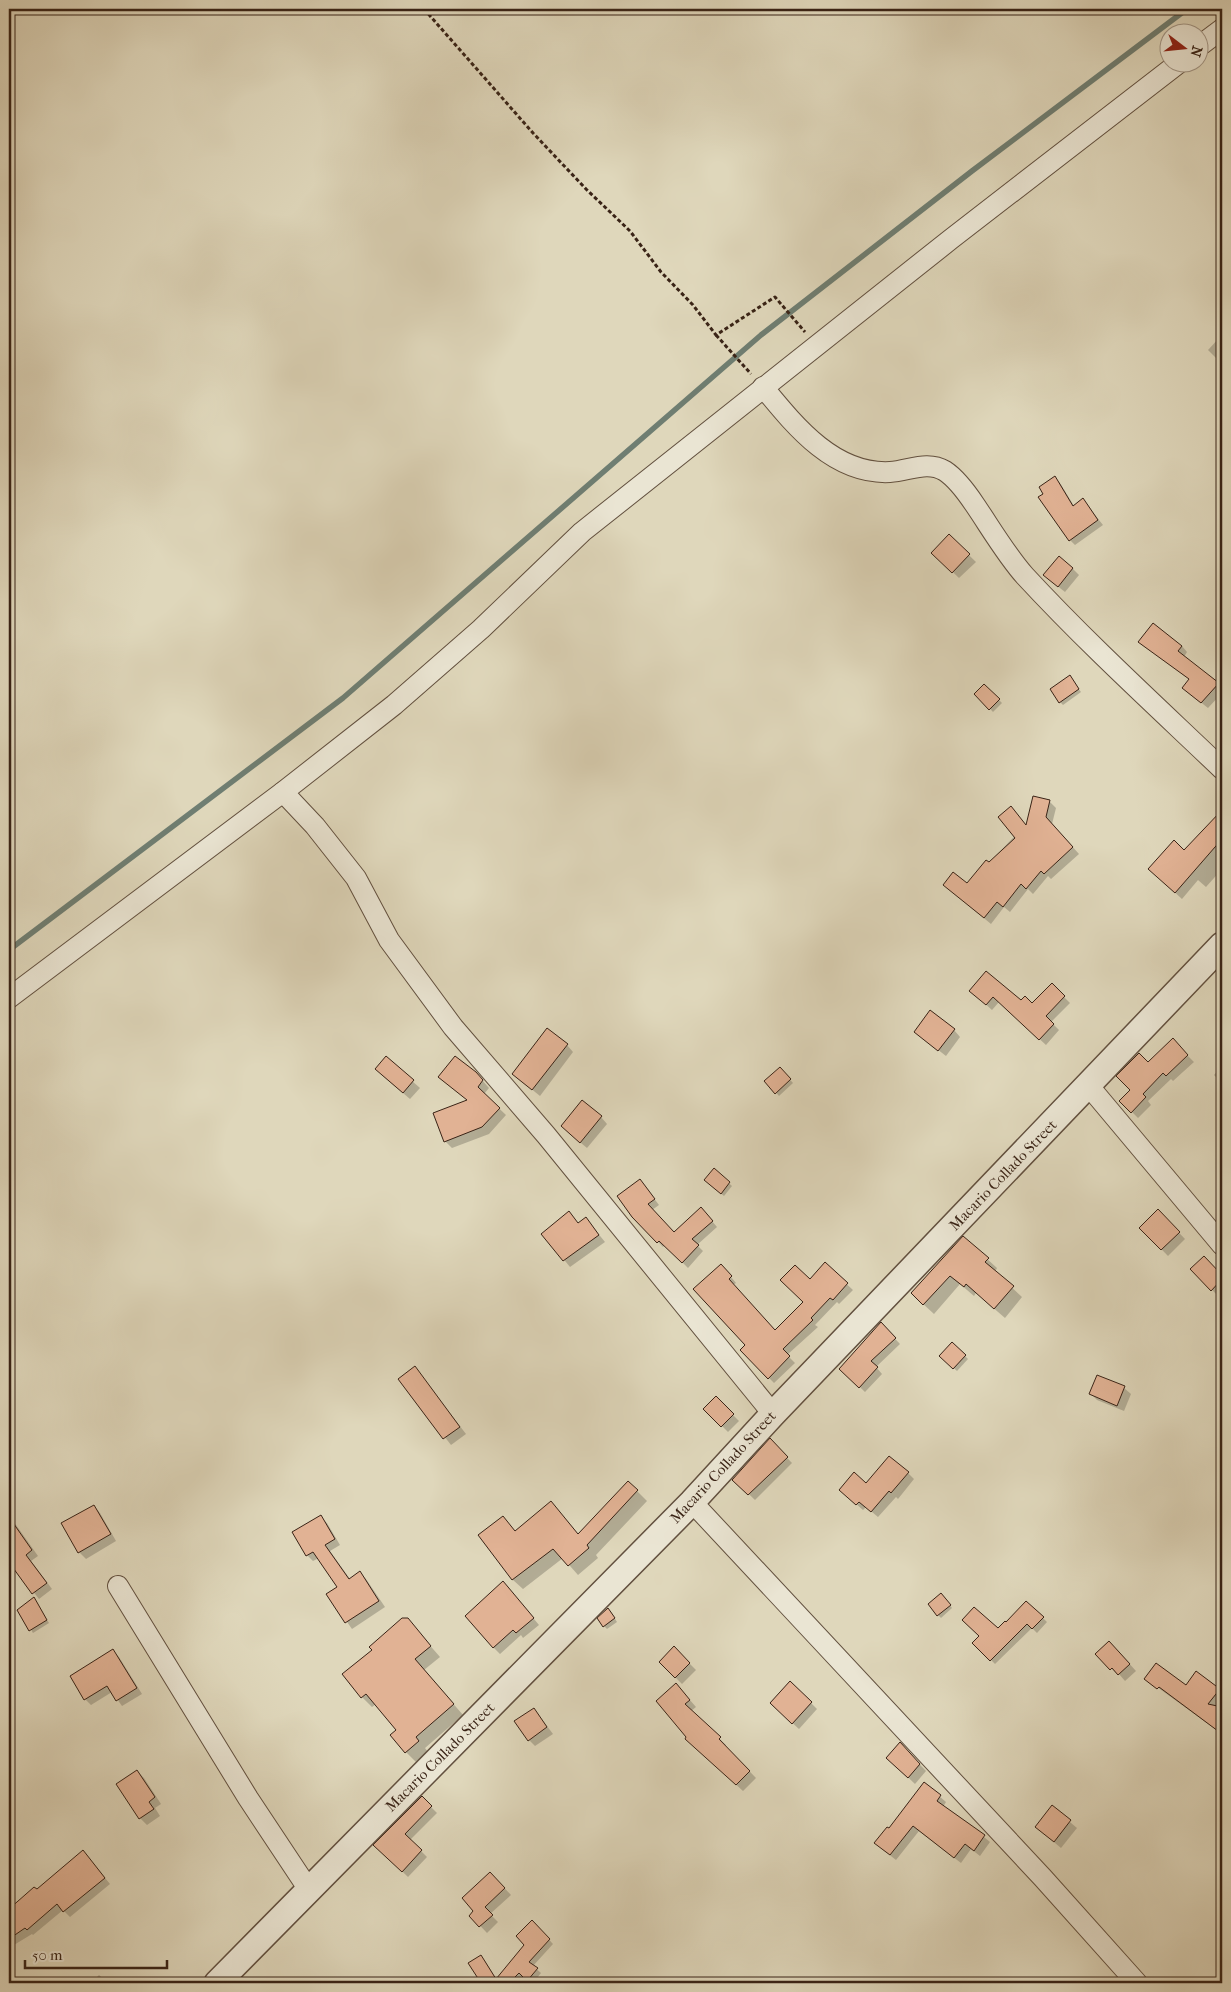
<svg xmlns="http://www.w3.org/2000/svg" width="1231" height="1992" font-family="'IM FELL French Canon',serif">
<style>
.shadow{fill:#0003}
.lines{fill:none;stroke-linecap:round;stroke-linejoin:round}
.stream{stroke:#6f7e72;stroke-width:5.5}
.building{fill:#e1b294;stroke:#392316}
.minor-casing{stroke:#62503f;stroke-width:22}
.tertiary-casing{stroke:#62503f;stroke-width:28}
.path{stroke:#392316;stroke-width:3;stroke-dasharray:4 2.5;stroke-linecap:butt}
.minor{stroke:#eae5d3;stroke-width:20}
.tertiary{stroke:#eae5d3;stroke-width:25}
.labels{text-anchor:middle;stroke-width:4;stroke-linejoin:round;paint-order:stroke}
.street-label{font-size:15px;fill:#392316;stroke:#eae5d3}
</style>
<rect width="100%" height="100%" fill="#dfd7bb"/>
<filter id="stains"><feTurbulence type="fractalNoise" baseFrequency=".004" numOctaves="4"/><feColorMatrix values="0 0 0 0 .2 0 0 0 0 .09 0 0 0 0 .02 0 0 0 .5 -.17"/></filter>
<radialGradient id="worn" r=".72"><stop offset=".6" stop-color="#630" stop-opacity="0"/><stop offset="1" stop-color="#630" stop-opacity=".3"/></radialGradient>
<g class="shadow">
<path d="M1220,337l2,3v24l-14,-14z"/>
<path d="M1055,478l5,5 14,23 9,-6 20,25 -28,20 -5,-5 -25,-46z"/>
<path d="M949,536l27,26 -17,16 -26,-25z"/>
<path d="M1072,568l7,7 -14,17 -14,-11z"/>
<path d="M1140,642l42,4 5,6 -3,5 34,27 4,4v5l-14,15 -19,-15 1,-13z"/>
<path d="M1072,680l9,12 -18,13 -3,-3z"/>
<path d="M984,685l18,18 -9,9 -17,-18z"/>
<path d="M1049,801l7,7 -4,16 27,30 -28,25 -3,-3 -15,18 -5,-5 -18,23 -6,-5 -13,17 -40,-33 16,-6z"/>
<path d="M1219,815l3,3v51l-16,18 -8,-7 -16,19 -26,-24 28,-24z"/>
<path d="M1052,985l18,18 -19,19 8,8 -13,15 -47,-43 -7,8 -21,-19 61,14z"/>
<path d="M954,1030l6,7 -14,19 -31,-24z"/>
<path d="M567,1045l6,7 -33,44 -27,-22z"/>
<path d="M1179,1047l15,15 -21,19 -2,-2 -23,22 3,4 -13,13 -17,-17 11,-11 16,-27z"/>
<path d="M386,1058l34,30 -10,11 -27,-23z"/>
<path d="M1222,1066v17l-8,-8z"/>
<path d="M780,1068l13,15 -14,13 -13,-15z"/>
<path d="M482,1080l7,8 -5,6 22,21 -17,19 -37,14 -7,-7z"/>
<path d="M601,1117l6,7 -20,24 -18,-15z"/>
<path d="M714,1170l18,16 -8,10 -16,-13z"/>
<path d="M640,1180l19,25 -7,5 22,23 32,-19 11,13 -20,18 6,6 -15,17 -23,-23 -2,2 -30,-31z"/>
<path d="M1158,1211l27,28 -17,17 -27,-28z"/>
<path d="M592,1226l13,16 -35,25 -27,-33z"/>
<path d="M964,1238l33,30 -2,4 27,25 -17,21 -29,-25 -2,3 -14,-12 -26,30 -12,-11z"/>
<path d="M1204,1258l18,19v15l-4,4 -26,-27z"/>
<path d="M825,1264l28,26 -14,14 -2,-2 -22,23 3,2 -31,28 8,8 -21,20 -32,-33 5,-5 -21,-74 10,12 -3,2 43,47 28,-30 6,-21z"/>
<path d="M881,1324l19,20 -24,23 6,7 -17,18 -24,-23z"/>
<path d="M952,1343l16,16 -11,12 -17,-15z"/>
<path d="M415,1368l51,66 -15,11 -51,-66z"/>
<path d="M1124,1388l7,6 -7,17 -27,-11 -7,-7z"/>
<path d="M716,1398l23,23 -11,11 -23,-23z"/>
<path d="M770,1440l22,23 -37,37 -21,-20z"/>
<path d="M908,1473l6,6 -16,20 -2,-2 -18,20 -12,-10 -3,3 -16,-14 19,-11z"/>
<path d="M628,1482l19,19 -51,54 2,3 -20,17 -15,-17 -40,31 -10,-9 -33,-44 23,-18 13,14 35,-29 28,32z"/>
<path d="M94,1506l6,7 16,28 -30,18 -7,-7z"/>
<path d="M9,1515l29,41 -7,5 21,28 -13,10 -30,-39z"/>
<path d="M320,1517l7,6 13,22 -10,6 20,28 10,-6 6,6 19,28 -33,22 -24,-34 11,-8 -20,-29 -6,3 -6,-6z"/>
<path d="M509,1589l30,36 -16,13 -2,-3 -21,19 -7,-7z"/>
<path d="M944,1597l8,11 -11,10 -3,-3z"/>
<path d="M34,1599l15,24 -16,10 -14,-23z"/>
<path d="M1026,1602l21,20 -10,11 -5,-5 -37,36 -21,-21 7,-7 17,-6 8,-6z"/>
<path d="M611,1612l6,10 -10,7 -3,-3z"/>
<path d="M407,1619l33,38 -16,13 39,45 -38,33 3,4 -12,10 -10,-10 -8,-22 -22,-26 -4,3 -10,-10z"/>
<path d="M1222,1640v11l-5,-5z"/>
<path d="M674,1648l22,22 -14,14 -22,-22z"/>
<path d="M1116,1649l20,22 -11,10 -6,-7 -1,1 -21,-21z"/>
<path d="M113,1651l6,6 23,37 -20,12 -10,-14 -21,13 -6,-6z"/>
<path d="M1146,1679l40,8 33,3 3,3v6l-6,8 6,2v25z"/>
<path d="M682,1691l14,16 -5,4 35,34 -1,1 31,32 -13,13 -50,-46z"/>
<path d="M811,1703l6,6 -18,20 -21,-19z"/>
<path d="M534,1709l19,25 -18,12 -6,-6z"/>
<path d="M900,1744l26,27 -11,13 -21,-20z"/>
<path d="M137,1771l7,7 17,26 -6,4 5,8 -13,9 -7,-7 -22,-34z"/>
<path d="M925,1784l21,18 -3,5 23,15 24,20 -10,14 -9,-7 -10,14 -42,-32 -23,29 -14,-11 7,-19z"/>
<path d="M422,1798l15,15 -27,27 17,17 -19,20 -33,-32z"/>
<path d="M1052,1807l25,21 -16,20 -18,-15z"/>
<path d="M88,1857l22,27 -40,33 -7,-7 -30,25 -1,-1 -23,14v-38z"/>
<path d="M497,1880l14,15 -21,19 8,8 -11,11 -16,-17z"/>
<path d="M532,1921l21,23 -20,22 8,7 -8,10 -7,-5 -6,5h-37l-13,-19 15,-3 12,19 29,-35z"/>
<path d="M99,1975l9,8h-17z"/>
</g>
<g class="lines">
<path class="stream" d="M9,950l334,-252 418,-363 211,-164 215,-162"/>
</g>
<g class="building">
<path d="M1055,476l18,30 10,-8 15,22 -29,21 -31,-44 5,-3 -4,-7z"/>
<path d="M949,534l21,20 -18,19 -21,-20z"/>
<path d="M1059,556l14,12 -15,19 -15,-12z"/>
<path d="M1153,623l29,23 -4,5 41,32 -18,20 -19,-15 7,-9 -51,-37z"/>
<path d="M1070,675l9,14 -20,14 -9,-14z"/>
<path d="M984,684l16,15 -11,11 -15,-16z"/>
<path d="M1033,796l17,4 -4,17 27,30 -29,27 -3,-3 -15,18 -5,-5 -18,23 -6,-5 -13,16 -41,-33 10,-13 14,11 19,-23 3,2 26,-24 -17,-21 13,-11 15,19z"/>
<path d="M1222,810v29l-47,54 -27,-24 26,-29 10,10z"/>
<path d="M986,971l35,29 4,-4 7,7 20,-20 13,13 -19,20 8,8 -15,16 -46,-43 -7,8 -17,-14z"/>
<path d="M930,1010l25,19 -17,22 -24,-19z"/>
<path d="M547,1028l21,16 -36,46 -20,-16z"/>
<path d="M1173,1038l15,17 -22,21 -3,-3 -20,21 3,3 -15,16 -12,-12 11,-11 -14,-14 23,-23 9,9z"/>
<path d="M386,1056l28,24 -11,13 -28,-24z"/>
<path d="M455,1056l21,16 7,8 -5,7 22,21 -18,19 -38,15 -11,-29 34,-13 -29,-23z"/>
<path d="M780,1067l11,12 -16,15 -11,-13z"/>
<path d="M582,1100l20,16 -22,27 -19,-17z"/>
<path d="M714,1168l16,14 -9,12 -17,-14z"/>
<path d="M640,1179l15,20 -7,5 26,28 27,-25 12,14 -21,18 7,6 -17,18 -23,-22 -2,2 -25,-26 -15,-21z"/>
<path d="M1158,1209l22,23 -19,18 -22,-22z"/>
<path d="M569,1211l9,12 8,-6 13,18 -36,26 -22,-27z"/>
<path d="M963,1236l26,22 -4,4 29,24 -20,23 -28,-25 -2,3 -14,-11 -27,29 -12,-12z"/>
<path d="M1204,1256l18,19v4l-11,12 -21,-22z"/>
<path d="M825,1262l23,21 -15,17 -3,-2 -19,20 2,2 -30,29 7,7 -22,23 -28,-29 5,-5 -52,-56 28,-25 11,12 -3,3 46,51 28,-28 -23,-22 15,-15 15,14z"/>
<path d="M881,1322l15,16 -25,23 7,6 -19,21 -20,-19z"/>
<path d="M952,1342l14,13 -13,14 -14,-13z"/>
<path d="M415,1366l45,61 -17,12 -45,-60z"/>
<path d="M1097,1375l28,11 -8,20 -28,-12z"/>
<path d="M716,1396l18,18 -13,13 -18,-18z"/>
<path d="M770,1438l18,19 -40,38 -16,-15z"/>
<path d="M889,1456l20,16 -18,21 -2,-2 -18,21 -12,-10 -3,3 -17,-15 15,-18 12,11z"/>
<path d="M628,1481l10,9 -51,55 2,3 -21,18 -15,-17 -41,31 -34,-45 25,-19 12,15 36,-30 27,33z"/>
<path d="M94,1505l17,29 -33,19 -17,-30z"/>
<path d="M321,1515l14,24 -10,6 24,34 11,-8 19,30 -34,22 -19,-29 11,-7 -24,-35 -7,4 -14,-24z"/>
<path d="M9,1517l23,33 -6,5 21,28 -15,11 -21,-29 -2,2z"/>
<path d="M503,1581l31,37 -18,15 -3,-3 -20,18 -28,-32z"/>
<path d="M941,1593l10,12 -14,11 -9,-12z"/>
<path d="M34,1597l13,23 -18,11 -12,-21z"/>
<path d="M1026,1601l18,16 -12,12 -5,-5 -37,37 -18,-18 7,-7 -17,-16 12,-13 24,21 7,-7 1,1z"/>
<path d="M608,1608l7,10 -12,9 -6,-9z"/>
<path d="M402,1618h6l23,28 -16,13 39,45 -38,33 3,4 -14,12 -15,-18 6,-5 -30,-36 -5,4 -19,-24 30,-24 -3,-3z"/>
<path d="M1109,1641l21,23 -12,11 -6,-7 -2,2 -15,-16z"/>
<path d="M674,1646l16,17 -15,15 -16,-16z"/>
<path d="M113,1649l24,39 -21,13 -9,-15 -23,14 -14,-24z"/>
<path d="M1156,1663l30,22 10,-14 24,18 -12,15 14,3v27l-63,-47 -2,2 -13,-10z"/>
<path d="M790,1681l22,21 -20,22 -22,-21z"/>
<path d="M676,1683l14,17 -5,4 36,33 -2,2 31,32 -14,14 -51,-46 1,-2 -30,-36z"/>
<path d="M534,1708l13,19 -19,14 -14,-20z"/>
<path d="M900,1742l20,22 -12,14 -22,-20z"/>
<path d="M137,1770l18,27 -6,5 5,7 -15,10 -23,-35z"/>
<path d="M924,1782l17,13 -4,6 48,34 -11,16 -9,-7 -11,14 -41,-32 -23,29 -16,-12 13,-16 2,1z"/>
<path d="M422,1796l10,10 -27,28 17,16 -20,22 -29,-27z"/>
<path d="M1052,1805l19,15 -17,22 -19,-15z"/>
<path d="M83,1850l22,28 -42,34 -6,-8 -30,26 -2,-2 -16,11v-30l25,-22 3,2z"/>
<path d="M490,1872l15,16 -20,19 8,8 -14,12 -10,-11 4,-5 -11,-13z"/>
<path d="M532,1920l18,19 -21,23 9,6 -11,13 -8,-8 -10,10h-28l-13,-20 13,-8 15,24 28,-34 -8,-9z"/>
</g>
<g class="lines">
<g class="minor-casing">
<g id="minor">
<path d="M1198,47l24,-18"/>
<path d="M763,387c32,39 71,88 127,85 19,-1 37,-12 55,-1 12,8 22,22 30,34 15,22 32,51 50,71 62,67 131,130 197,193"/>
<path d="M283,792l32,34 41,52 33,62 64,87 93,108 227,279"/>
<path d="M9,998l274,-206 111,-87 87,-76 101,-97 369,-293 229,-177"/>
<path d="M1088,1085l134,160"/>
<path d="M692,1502l351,376 94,105"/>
<path d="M118,1586l130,212 61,92"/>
</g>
</g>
<g class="tertiary-casing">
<path id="tertiary" d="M217,1983l475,-481 81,-88 449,-469"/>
</g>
<g class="path">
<path d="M424,9l109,124 53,56 44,42 31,41 32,33 23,30 59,-38 30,35"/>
<path d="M716,335l35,39"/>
</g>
<use href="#minor" class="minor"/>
<use href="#tertiary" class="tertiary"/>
</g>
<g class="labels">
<g class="street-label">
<text transform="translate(1003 1175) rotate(-46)" y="5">Macario Collado Street</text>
<text transform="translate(723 1467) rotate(-47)" y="5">Macario Collado Street</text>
<text transform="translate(440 1757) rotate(-45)" y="5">Macario Collado Street</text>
</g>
</g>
<rect width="1231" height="1992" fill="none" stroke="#dfd7bb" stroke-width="30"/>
<rect x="10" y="10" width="1211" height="1972" fill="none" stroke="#392316" stroke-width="2.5"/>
<rect x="15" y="15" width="1201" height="1962" fill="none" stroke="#392316"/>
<g transform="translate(1184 48) rotate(106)"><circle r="24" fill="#eae5d3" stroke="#a39787"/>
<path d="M0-4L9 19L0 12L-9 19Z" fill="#8f2418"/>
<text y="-8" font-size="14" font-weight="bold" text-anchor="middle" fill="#392316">N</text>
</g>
<path d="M25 1960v8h142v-8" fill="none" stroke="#392316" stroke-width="2.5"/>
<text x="32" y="1960" font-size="15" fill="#392316" stroke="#eae5d3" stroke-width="4" paint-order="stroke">50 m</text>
<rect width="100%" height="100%" filter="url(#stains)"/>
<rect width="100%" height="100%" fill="url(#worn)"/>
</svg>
